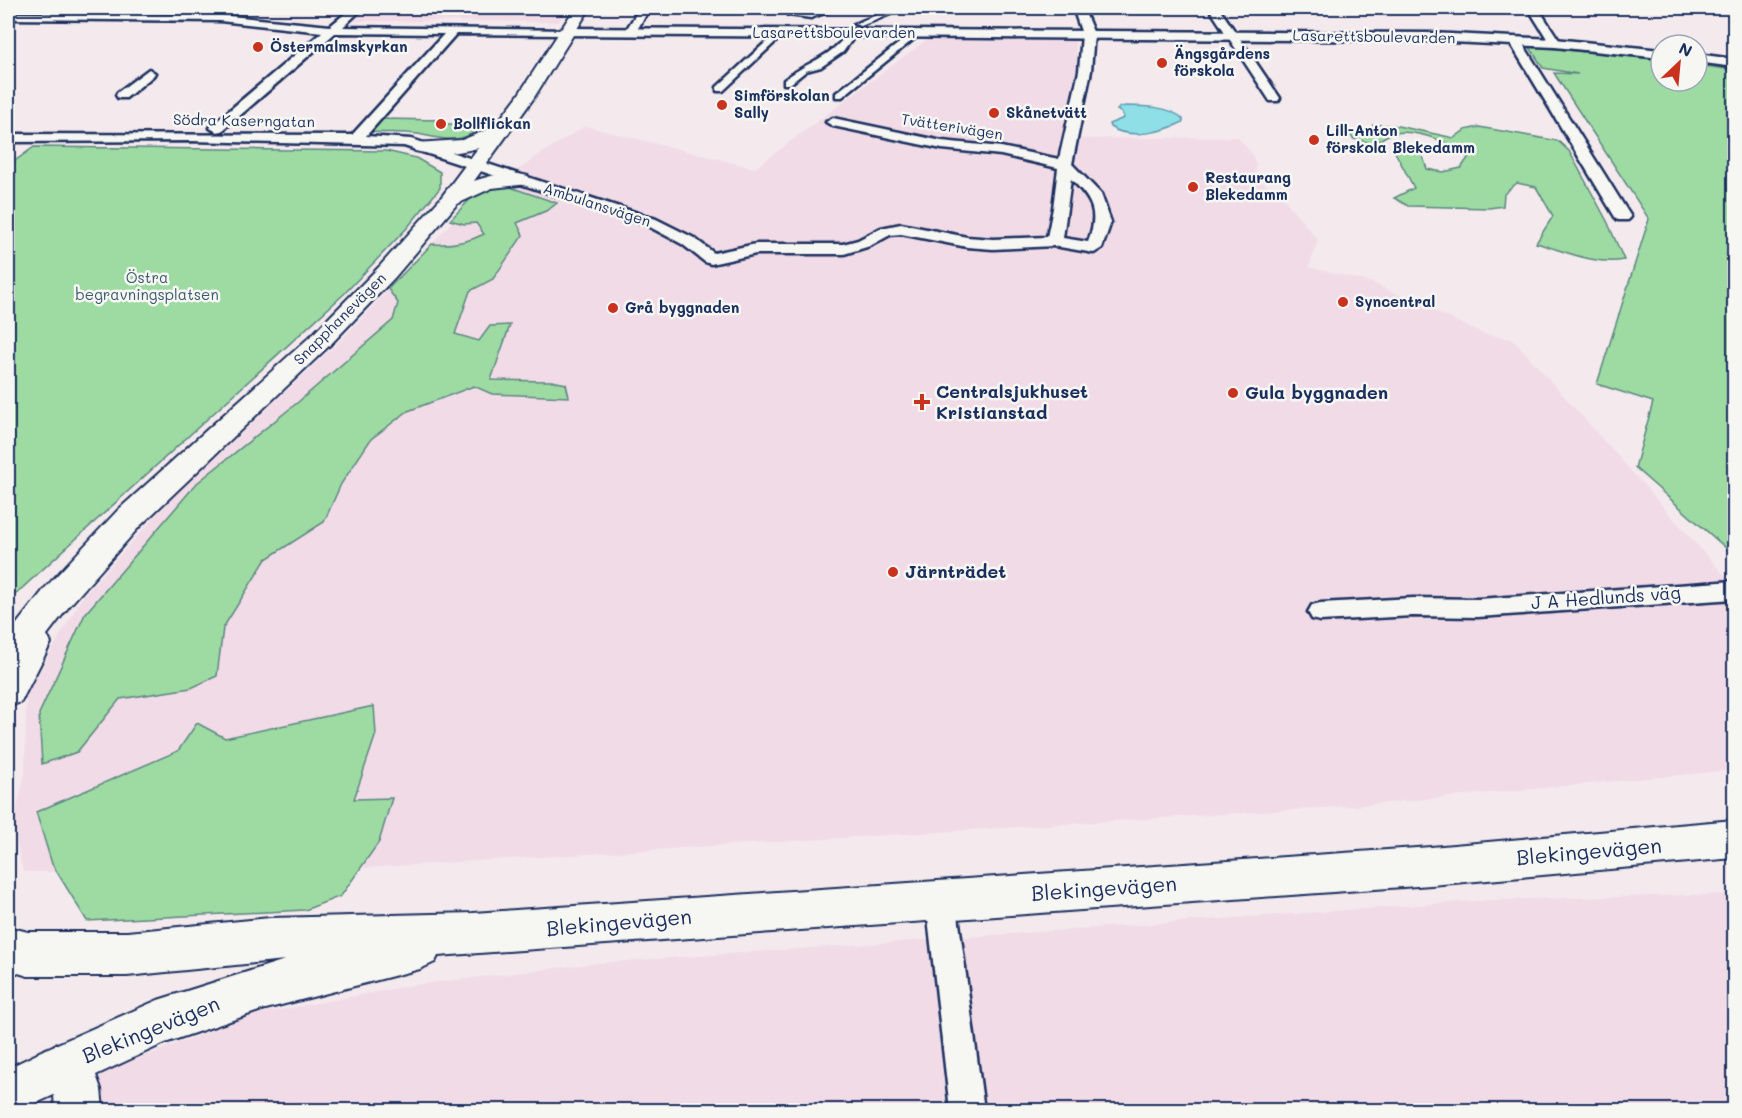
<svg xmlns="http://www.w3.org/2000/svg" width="1742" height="1118" font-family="Mali,sans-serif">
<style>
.built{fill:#f1dbe7}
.green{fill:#9ddba3;stroke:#5c8580;stroke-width:1.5}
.water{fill:#8edfe6;stroke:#6099b0;stroke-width:1.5}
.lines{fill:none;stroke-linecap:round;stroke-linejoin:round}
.pedestrian-casing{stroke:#1b2f5e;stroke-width:5}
.minor-casing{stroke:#1b2f5e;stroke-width:5}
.tertiary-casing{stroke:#1b2f5e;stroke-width:5}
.secondary-casing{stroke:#1b2f5e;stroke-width:4}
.pedestrian{fill:#f6f6f2;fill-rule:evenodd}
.minor{fill:#f6f6f2;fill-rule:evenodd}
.tertiary{fill:#f6f6f2;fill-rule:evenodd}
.secondary{fill:#f6f6f2;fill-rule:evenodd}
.poi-dot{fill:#c8321e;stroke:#f6f6f2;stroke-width:2}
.labels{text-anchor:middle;stroke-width:5;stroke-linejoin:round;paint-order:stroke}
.far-street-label{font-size:15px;fill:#1b2f5e;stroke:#f6f6f2}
.far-poi-label{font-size:15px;font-weight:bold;fill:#1b2f5e;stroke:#f6f6f2;text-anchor:start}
.far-park-label{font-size:15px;fill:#3c5a6f;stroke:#f6f6f2}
.poi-label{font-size:18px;font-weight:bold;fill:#1b2f5e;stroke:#f6f6f2;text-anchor:start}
.street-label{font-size:18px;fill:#1b2f5e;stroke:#f6f6f2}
.near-street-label{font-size:21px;fill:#1b2f5e;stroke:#f6f6f2}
</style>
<rect width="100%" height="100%" fill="#f4eaed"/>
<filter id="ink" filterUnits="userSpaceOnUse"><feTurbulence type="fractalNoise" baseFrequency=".0167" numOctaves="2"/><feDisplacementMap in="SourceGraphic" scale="12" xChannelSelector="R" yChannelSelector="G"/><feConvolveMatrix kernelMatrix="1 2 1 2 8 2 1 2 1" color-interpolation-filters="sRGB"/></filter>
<g filter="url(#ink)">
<g class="built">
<path d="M367,8h202l-10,14 -206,-1z"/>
<path d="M926,40l149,1 2,22 -3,32 -11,44 175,-2 14,17 4,10 -1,13 27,19 36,44 -9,27 64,16 111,51 29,5 221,247v184l-381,36 -1035,65 -295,1 -10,-47 12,-52 1,-78 57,-99 84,-93 176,-165 139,-148 44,-25 5,-5 54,-34 170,42z"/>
<path d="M1734,894v216h-1695l74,-42 139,-53 161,-30 185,-22 890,-63z"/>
</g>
<g class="green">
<path d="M1529,46l132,14v21h36v-16l37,5v485l-99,-87 18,-66 -56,-18 52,-165 -95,-146 24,1 -35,-6z"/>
<path d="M382,119l58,1 -2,4h17l-3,6h25c-19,15 -38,8 -59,4 -16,-2 -32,-1 -48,-2z"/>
<path d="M1373,125h20l61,13 11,-8 14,-3 79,14 11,10 38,70 17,39c-28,6 -62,-10 -88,-17l17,-27 -17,-29 -19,-4 -13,11 -1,12 -14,2 -81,-2 -14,-8 20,-10 -19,-36 11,-4 15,3 6,18 16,3 18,-4 7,-10 -6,-9c-20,-8 -54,-24 -76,-13 -4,2 -7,6 -12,8l-20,-5 -5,-5 21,-1z"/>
<path d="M34,147l352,4 30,7 24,14v16l-33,40 -63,66 -336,307v-435z"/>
<path d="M507,186l50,17 -9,7 -31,13 6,12 -30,44 -23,12 -15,43 24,7 11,-15 20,-1 -19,55 61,1 14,3 3,13 -77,-3 -18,-8 -66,25 -37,28 -30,45 -17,38 -58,37 -43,69 -6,48 -26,12 -71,11 -43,53 -35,12 -3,-50 46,-100 112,-131 100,-80 96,-83 5,-17 -10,-14 44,-45c19,1 35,-1 52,-10l-8,-11 -12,1 -14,-4 31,-32z"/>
<path d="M374,706l2,28 -22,65 38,-1 -13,44 -38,54 -36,14 -218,11 -35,-57 -16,-52 142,-61 19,-28 28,15z"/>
</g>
<path class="water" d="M1126,106c18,0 44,0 57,13v3c-20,10 -53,18 -73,5l-1,-3 15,-6 -2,-5 -5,-3 3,-3z"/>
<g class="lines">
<g class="pedestrian-casing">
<g id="pedestrian">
<path d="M828,8h10l-27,10 -23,-3 4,-2 18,1z"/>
<path d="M895,8h10l-44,18 -7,-2z"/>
<path d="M778,31l7,2 -62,58h-6v-4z"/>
<path d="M849,32l7,2 -13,18 -22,15 -15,4 -16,13h-6v-4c25,-20 43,-19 65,-48z"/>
<path d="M913,32l7,2 -78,63h-6v-4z"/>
</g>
</g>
<g class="minor-casing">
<g id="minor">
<path d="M352,8h11l-20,19 226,3v4l-4,1 -109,-1 -90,102 45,3 245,80 38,19 20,15 42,-9h87l15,-4 23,-12 20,-4 66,13 26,2 54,-2 6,-29 5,-40 -57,-13 -59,-6 -109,-23 -7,-4 7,-4 109,23 59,6 58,12 20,-88 3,-37 -9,-26h10l11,26 -3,37 -19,93 29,30 10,28 -9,26 -8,5 -40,-7 -61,3 -26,-2 -66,-13 -11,1 -20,11 -26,8h-88l-45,10 -6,-2 -23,-18 -36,-19 -242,-79 -214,-5 -182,1v-8l344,1 92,-101 -109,-1 -113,98 -5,1 -7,-4 2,-3 110,-93 -102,-11 -212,-2v-6l212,2 110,11zM1071,179c22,22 28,33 17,63l-25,-4z"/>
<path d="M640,8h10l-16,27h-8l-2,-2z"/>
<path d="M1209,8h10l61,90 -2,3h-8z"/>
<path d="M1528,8h10l23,35 -2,2h-8z"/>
<path d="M1515,38l6,3 110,176 -3,3h-10l-3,-3 -106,-176z"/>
<path d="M149,69l6,4 -2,3 -27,22h-8l-2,-3 2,-3z"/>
<path d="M1734,581v18l-256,18 -65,-1 -93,5 -8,-2 -4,-7 4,-7 8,-2 93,-5 65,1z"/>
<path d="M941,885l11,5 4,10 28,210h-34l-24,-210 4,-10z"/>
</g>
</g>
<g class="tertiary-casing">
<g id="tertiary">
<path d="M565,28l866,5 124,6 106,11v8l-106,-11 -124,-6 -871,-6 -2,-3 2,-3z"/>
<path d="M1697,54l37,5v8l-37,-5z"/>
</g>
</g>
<g class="secondary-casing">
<g id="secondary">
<path d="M575,8h15l-57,91 -59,82c17,-6 36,-10 54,-5l3,4 -3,4 -36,4 -35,16 -62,73 -64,67 -191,182 -70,79 -23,30 4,8 -30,59 -13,5v-72l38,-48 72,-77 195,-176 66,-67 61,-68 38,-51c-21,5 -42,8 -63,3l-3,-4 3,-4 47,-3 32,-13 23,-30z"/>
<path d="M1734,820v38l-303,27 -993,71 -3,6 -15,7 -158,41 -97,33 -69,32 5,14 2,21h-48l-1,-15 -33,15h-13v-42l29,-14 2,-2 119,-52 127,-40 -158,16h-99l-20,-6v-43l20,5h99l143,-14 203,-5 958,-66z"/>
</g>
</g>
<use href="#pedestrian" class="pedestrian"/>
<use href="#minor" class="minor"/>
<use href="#tertiary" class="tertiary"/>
<use href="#secondary" class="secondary"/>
</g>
</g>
<g class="poi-dot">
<circle cx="258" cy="47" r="6"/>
<circle cx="1162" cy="63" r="6"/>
<circle cx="722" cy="105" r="6"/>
<circle cx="994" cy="113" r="6"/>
<circle cx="441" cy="124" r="6"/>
<circle cx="1314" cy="140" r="6"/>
<circle cx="1193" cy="187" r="6"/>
<circle cx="1343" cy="302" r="6"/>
<circle cx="613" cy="308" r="6"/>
<circle cx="1233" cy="393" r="6"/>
<path d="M919 393h6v6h6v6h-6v6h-6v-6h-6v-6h6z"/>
<circle cx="893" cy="572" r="6"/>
</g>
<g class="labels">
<g class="far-street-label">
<text x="834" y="38">Lasarettsboulevarden</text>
<text transform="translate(1374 37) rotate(1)" y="5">Lasarettsboulevarden</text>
<text transform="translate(244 121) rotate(1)" y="5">Södra Kaserngatan</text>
<text transform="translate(952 127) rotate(9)" y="5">Tvätterivägen</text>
<text transform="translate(597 205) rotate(18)" y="5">Ambulansvägen</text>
<text transform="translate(340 319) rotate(-45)" y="5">Snapphanevägen</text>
</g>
<g class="far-poi-label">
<text x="270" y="52">Östermalmskyrkan</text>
<text x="1174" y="59">Ängsgårdens<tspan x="1174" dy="17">förskola</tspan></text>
<text x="734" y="101">Simförskolan<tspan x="734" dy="17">Sally</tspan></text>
<text x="1006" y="118">Skånetvätt</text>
<text x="453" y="129">Bollflickan</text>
<text x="1326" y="136">Lill-Anton<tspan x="1326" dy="17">förskola Blekedamm</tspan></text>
<text x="1205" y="183">Restaurang<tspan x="1205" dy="17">Blekedamm</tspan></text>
<text x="1355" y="307">Syncentral</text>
<text x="625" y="313">Grå byggnaden</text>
</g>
<g class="far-park-label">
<text x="147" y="283">Östra<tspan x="147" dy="17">begravningsplatsen</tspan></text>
</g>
<g class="poi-label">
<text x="936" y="398">Centralsjukhuset<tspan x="936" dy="21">Kristianstad</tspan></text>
<text x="1245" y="399">Gula byggnaden</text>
<text x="905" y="578">Järnträdet</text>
</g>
<g class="street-label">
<text transform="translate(1606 598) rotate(-4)" y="6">J A Hedlunds väg</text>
</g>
<g class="near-street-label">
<text transform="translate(1589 852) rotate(-5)" y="7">Blekingevägen</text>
<text transform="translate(1104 889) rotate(-4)" y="7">Blekingevägen</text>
<text transform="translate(619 923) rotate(-5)" y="7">Blekingevägen</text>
<text transform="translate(151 1030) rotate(-22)" y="7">Blekingevägen</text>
</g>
</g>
<rect width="1742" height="1118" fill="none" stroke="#f6f6f2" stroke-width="30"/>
<rect x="15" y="15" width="1712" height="1088" fill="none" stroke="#1b2f5e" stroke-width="2" filter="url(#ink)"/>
<g transform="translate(1679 63) rotate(26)"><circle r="28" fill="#f6f6f2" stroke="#9ea6b7" stroke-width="1.5"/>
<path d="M0-4.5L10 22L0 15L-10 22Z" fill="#c8321e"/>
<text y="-9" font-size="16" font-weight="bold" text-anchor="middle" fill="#1b2f5e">N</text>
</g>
</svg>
